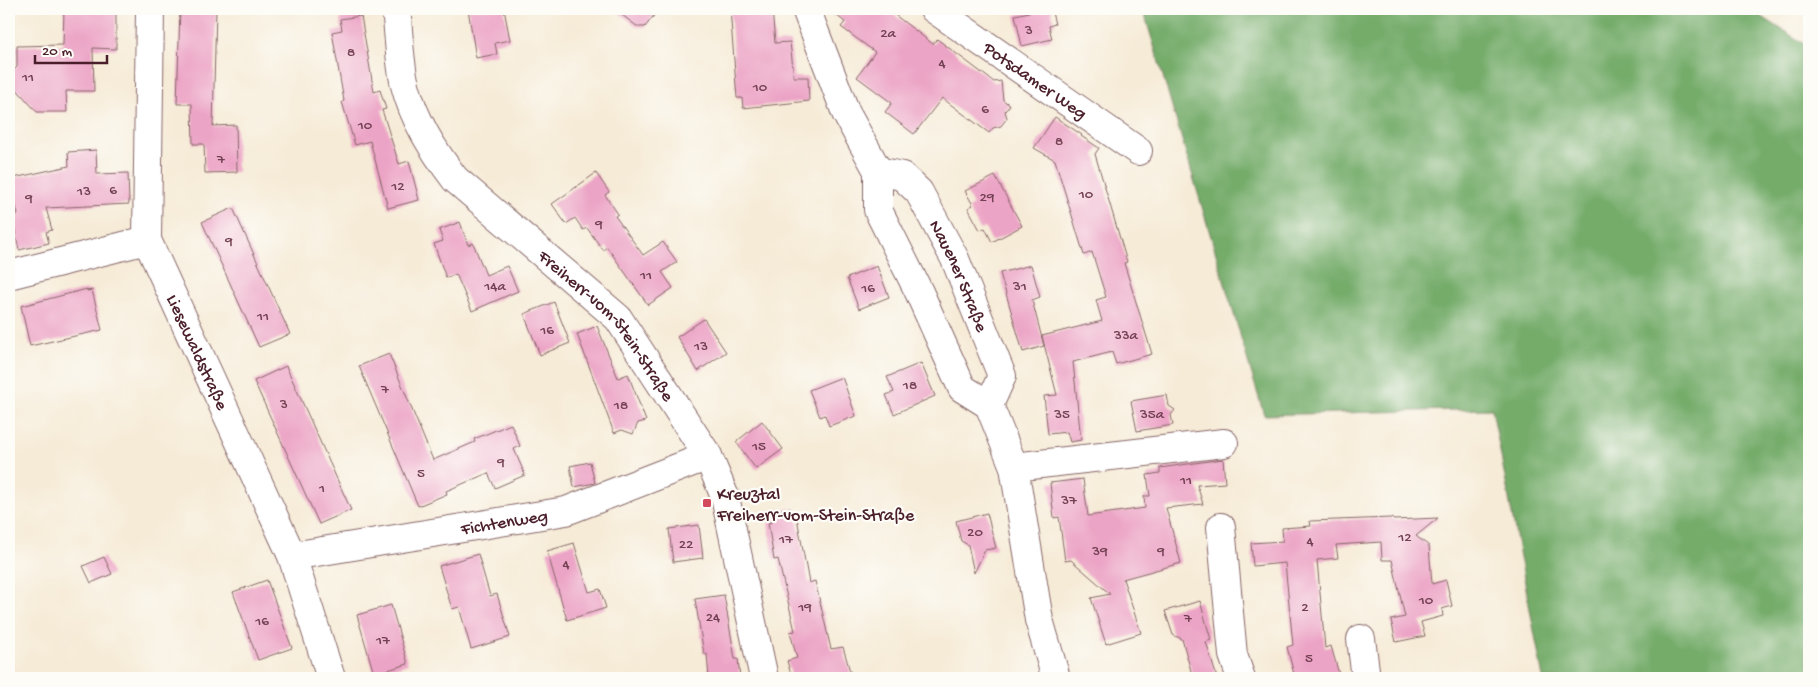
<svg xmlns="http://www.w3.org/2000/svg" width="1818" height="687" font-family="'Gochi Hand',sans-serif">
<style>
.forest{fill:#75ac6a;stroke:#60664a}
.building{fill:#eca4c6}
.lines{fill:none;stroke-linecap:round;stroke-linejoin:round}
.minor-casing{stroke:#866667;stroke-width:30}
.minor{stroke:#fff;stroke-width:28}
.poi-dot{fill:#d1495b;stroke:#fdfcf7;stroke-width:2}
.labels{text-anchor:middle;stroke-width:4.5;stroke-linejoin:round;paint-order:stroke}
.number-label{font-size:15px;fill:#724052}
.street-label{font-size:18px;fill:#4a1f2b;stroke:#fdfcf7}
.poi-label{font-size:18px;fill:#4a1f2b;stroke:#fdfcf7;text-anchor:start}
</style>
<rect width="100%" height="100%" fill="#fdfcf7"/>
<filter id="ink" filterUnits="userSpaceOnUse"><feTurbulence type="fractalNoise" baseFrequency=".02" numOctaves="2"/><feDisplacementMap in="SourceGraphic" scale="10" xChannelSelector="R" yChannelSelector="G"/><feConvolveMatrix kernelMatrix="1 2 1 2 8 2 1 2 1" color-interpolation-filters="sRGB"/></filter>
<filter id="wash" filterUnits="userSpaceOnUse"><feTurbulence type="fractalNoise" baseFrequency=".0096" numOctaves="4" result="noise"/><feDisplacementMap in="SourceGraphic" scale="20" xChannelSelector="R" yChannelSelector="G"/><feGaussianBlur stdDeviation="1.12" result="paint"/><feColorMatrix in="noise" values="0 0 0 0 0 0 0 0 0 0 0 0 0 0 0 0 0 1.4 0 .05"/><feComposite in="paint" operator="in"/></filter>
<g filter="url(#wash)">
<rect width="100%" height="100%" fill="#f6ebd7"/>
<path class="forest" d="M1143,9h607l59,38v631h-266l-51,-269 -228,6z"/>
<g id="blocks">
<g class="building">
<path d="M64,9h52v40l-23,-1 1,43h-28l1,21h-30l-26,-29v-10l6,-6v-21l46,-1z"/>
<path d="M180,9h36l-3,117 23,-1 1,47 -32,1 -1,-29h-11l-1,-40h-15z"/>
<path d="M468,9h36l6,31 -15,3 2,11 -21,4z"/>
<path d="M614,9h45l-14,18h-7z"/>
<path d="M730,9h42l3,34 15,-1 4,35h14l1,24 -66,7 -1,-10h-5z"/>
<path d="M828,9h59l46,35 4,-5 57,43 7,-1 2,19 7,5 -5,6 2,7 -6,8 -8,2 -4,5 -47,-35 -28,36 -29,-22 7,-9 -35,-26 18,-25 -34,-25 4,-5z"/>
<path d="M1043,9h8l4,15 -6,2 3,13 -30,7 -7,-31z"/>
<path d="M361,16l13,76 6,-2 6,19 -4,1 17,54 10,-3 10,39 -31,8 -18,-67 -15,4 -13,-43 2,-1 -12,-69 10,-2 -2,-11z"/>
<path d="M1055,117l27,18 -1,1 18,12 -4,6 32,108 -3,1 28,91 -36,10 -4,-12 -39,10 8,78 -11,2 -3,-10 -19,2 -4,-38 13,-1 -15,-59 60,-15 -6,-21 10,-3 -14,-45 -8,3 -29,-95 -21,-12z"/>
<path d="M96,150l1,24 31,-1 1,31 -83,4 6,22 -6,2 3,11 -30,7 -7,-34 6,-2 -9,-35 60,-13 -1,-14z"/>
<path d="M596,173l13,19 -4,3 13,19 -3,2 28,39 20,-13 14,20 -15,10 11,16 -25,17 -41,-58 -4,3 -16,-22 -4,2 -8,-12 -9,6 -14,-20z"/>
<path d="M995,176l27,50 -30,16 -7,-14 -5,2 -12,-22 5,-3 -8,-14z"/>
<path d="M233,208l57,126 -31,13 -57,-125z"/>
<path d="M460,222l8,23 5,-2 13,32 21,-9 11,25 -46,20 -16,-37 -10,4 -12,-34 9,-3 -4,-11z"/>
<path d="M1031,265l9,32 -8,3 12,46 -21,6 -23,-79z"/>
<path d="M877,266l12,31 -30,12 -12,-31z"/>
<path d="M87,289v2l5,-1 10,40 -72,16 -9,-40z"/>
<path d="M554,302l16,41 -30,12 -16,-41z"/>
<path d="M704,319l22,33 -28,19 -21,-34z"/>
<path d="M597,326l21,52 10,-4 18,47 -8,2 -5,11 -11,-4 -8,3 -37,-99z"/>
<path d="M389,354l44,106 42,-18 -1,-3 37,-15 9,22 -6,3 11,26 -30,13 -7,-15 -42,18 1,3 -29,12 -59,-140z"/>
<path d="M921,363l14,33 -41,18 -8,-19 8,-3 -7,-15z"/>
<path d="M286,366l65,144 -32,14 -65,-143z"/>
<path d="M842,377l14,39 -27,10 -4,-11 -5,2 -11,-27z"/>
<path d="M1167,395l2,11 6,4 -4,5 2,10 -36,6 -6,-30z"/>
<path d="M762,421l21,28 -27,20 -20,-27z"/>
<path d="M1223,459l2,24 -28,2 6,19 -37,4 15,55 -58,16 18,54 -35,11 -15,-46 19,-4 -39,-34 -6,1 -6,-44 -5,1 -4,-35 33,-4 5,37 57,-8 -1,-12h6l-3,-21 13,-2v-5z"/>
<path d="M590,462l5,21 -21,4 -4,-21z"/>
<path d="M790,508l2,10h5l12,65 6,-2 16,68 12,-2 9,31h-60l-5,-17 10,-3 -7,-26 5,-1 -17,-72 -4,1 -6,-37 4,-1 -2,-11z"/>
<path d="M987,513l9,35 -11,2 -11,23 -6,-28 -7,-4 -5,-20z"/>
<path d="M1391,518l3,2 44,-2 -22,18 13,10 3,38 14,-4 6,26 -10,3 1,7 -22,6 4,14 -29,6 -5,-22 14,-3 -13,-57h-10l-1,-18 -45,3 2,13 -21,2 8,88 6,-2 9,32h-45l-8,-31 6,-2 -8,-82 -32,3 -2,-23 32,-2 -1,-13 29,-2 -1,-5z"/>
<path d="M699,525l4,33 -30,4 -4,-33z"/>
<path d="M574,543l15,49 11,-3 6,19 -39,12 -20,-69z"/>
<path d="M478,554l12,42 7,-2 13,43 -39,12 -12,-42 -7,2 -13,-43z"/>
<path d="M104,557l8,17 -21,9 -8,-17z"/>
<path d="M267,580l25,68 -34,12 -25,-68z"/>
<path d="M724,595l11,64h3l2,19h-31l-2,-24h-3l-9,-55z"/>
<path d="M1200,601l11,39 -5,2 11,36h-24l-11,-39 -9,-4 -8,-24z"/>
<path d="M391,605l17,59 -34,10 -17,-59z"/>
</g>
</g>
</g>
<g filter="url(#ink)">
<use href="#blocks" fill-opacity="0" stroke="#866667" stroke-width="1"/>
<g class="lines">
<g class="minor-casing">
<g id="minor">
<path id="s1" d="M150,9l-3,231 145,316 39,122"/>
<path id="s2" d="M396,9c3,24 3,52 9,76 9,35 28,65 50,94l163,139 90,138 17,41 39,181"/>
<path d="M806,9l40,104 32,58v39l41,82 43,96 27,17 25,62 25,153 17,58"/>
<path id="s3" d="M934,9l204,142"/>
<path id="s4" d="M878,171l24,5 17,16 36,67 47,117 -13,29"/>
<path d="M9,275l138,-35"/>
<path d="M1014,467l210,-24"/>
<path d="M1221,527l12,128 8,23"/>
<path id="s5" d="M292,556l274,-45 142,-55"/>
<path d="M1361,639l5,39"/>
</g>
</g>
<use href="#minor" class="minor"/>
</g>
</g>
<rect class="poi-dot" x="702" y="498" width="10" height="10" rx="2.5"/>
<g class="labels">
<g class="number-label">
<text x="1029" y="34">3</text>
<text x="888" y="37">2a</text>
<text x="351" y="56">8</text>
<text x="942" y="67">4</text>
<text x="28" y="81">11</text>
<text x="760" y="91">10</text>
<text x="985" y="113">6</text>
<text x="365" y="129">10</text>
<text x="1059" y="145">8</text>
<text x="221" y="163">7</text>
<text x="398" y="190">12</text>
<text x="113" y="194">6</text>
<text x="84" y="195">13</text>
<text x="1086" y="198">10</text>
<text x="987" y="201">29</text>
<text x="29" y="202">9</text>
<text x="599" y="228">9</text>
<text x="229" y="245">9</text>
<text x="646" y="279">11</text>
<text x="495" y="290">14a</text>
<text x="1020" y="290">31</text>
<text x="868" y="292">16</text>
<text x="263" y="320">11</text>
<text x="547" y="334">16</text>
<text x="1126" y="339">33a</text>
<text x="701" y="350">13</text>
<text x="910" y="389">18</text>
<text x="385" y="393">7</text>
<text x="284" y="408">3</text>
<text x="621" y="409">18</text>
<text x="1062" y="418">35</text>
<text x="1152" y="418">35a</text>
<text x="759" y="450">15</text>
<text x="501" y="466">9</text>
<text x="421" y="477">5</text>
<text x="1186" y="484">11</text>
<text x="322" y="492">1</text>
<text x="1069" y="504">37</text>
<text x="975" y="536">20</text>
<text x="1405" y="541">12</text>
<text x="786" y="543">17</text>
<text x="1310" y="545">4</text>
<text x="686" y="548">22</text>
<text x="1100" y="555">39</text>
<text x="1161" y="555">9</text>
<text x="566" y="568">4</text>
<text x="1426" y="604">10</text>
<text x="805" y="611">19</text>
<text x="1305" y="611">2</text>
<text x="713" y="621">24</text>
<text x="1188" y="622">7</text>
<text x="262" y="625">16</text>
<text x="383" y="644">17</text>
<text x="1309" y="662">5</text>
</g>
<g class="street-label">
<text dy="6" stroke="none"><textPath href="#s3" startOffset="124">Potsdamer Weg</textPath></text>
<text dy="6" stroke="none"><textPath href="#s4" startOffset="141">Nauener Straße</textPath></text>
<text dy="6" stroke="none"><textPath href="#s2" startOffset="396">Freiherr-vom-Stein-Straße</textPath></text>
<text dy="6" stroke="none"><textPath href="#s1" startOffset="354">Liesewaldstraße</textPath></text>
<text dy="6" stroke="none"><textPath href="#s5" startOffset="215">Fichtenweg</textPath></text>
</g>
<g class="poi-label">
<text x="717" y="499">Kreuztal<tspan x="717" dy="21">Freiherr-vom-Stein-Straße</tspan></text>
</g>
</g>
<rect width="1818" height="687" fill="none" stroke="#fdfcf7" stroke-width="30"/>
<path d="M35 55v8h72v-8" fill="none" stroke="#4a1f2b" stroke-width="2.5"/>
<text x="42" y="55" font-size="15" fill="#4a1f2b" stroke="#fdfcf7" stroke-width="4" paint-order="stroke">20 m</text>
</svg>
